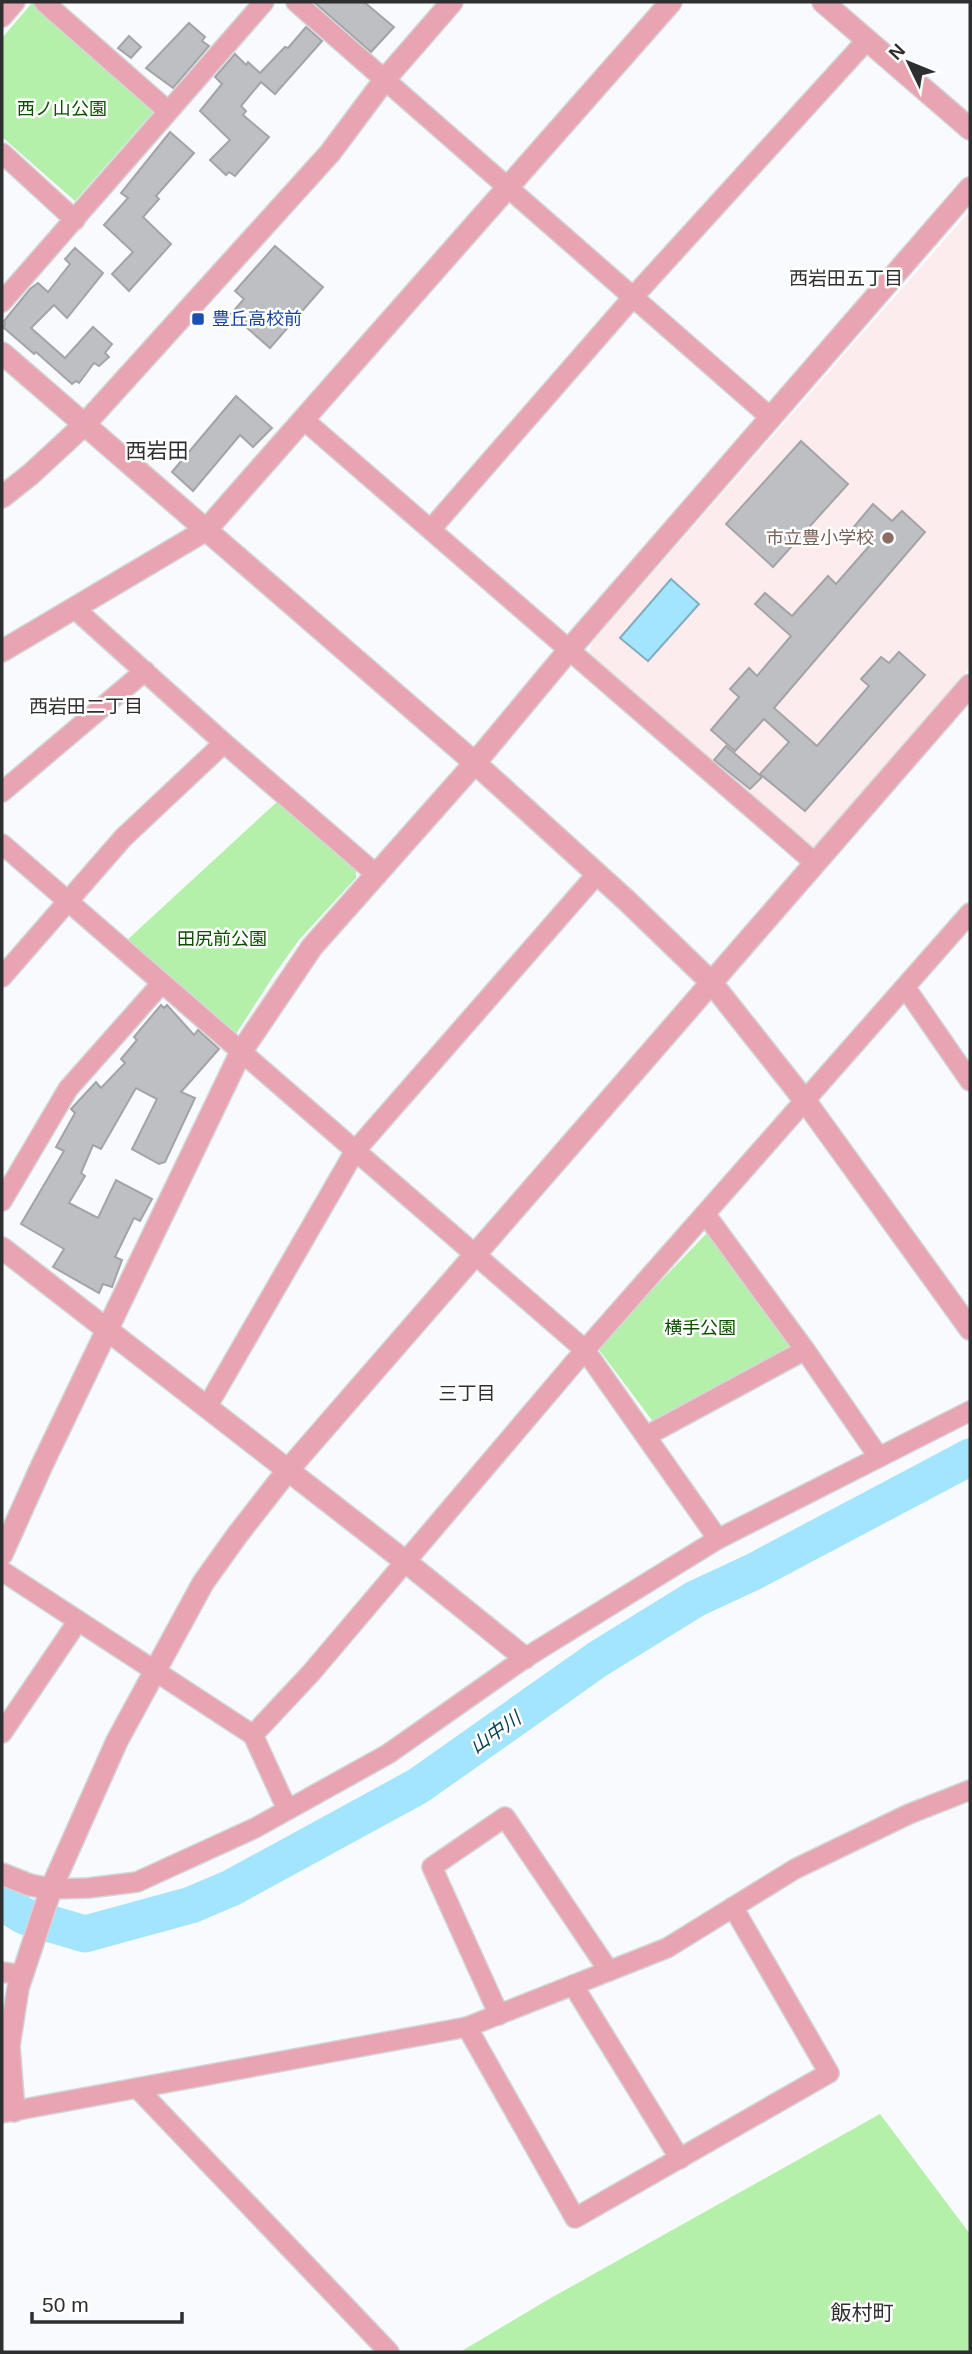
<svg xmlns="http://www.w3.org/2000/svg" width="972" height="2354" font-family="Helvetica,'Noto Sans JP',sans-serif">
<style>
.education{fill:#fcecee}
.green{fill:#b4f0aa}
.water{fill:#a3e5fe;stroke:#80aec0;stroke-width:2}
.lines{fill:none;stroke-linecap:round;stroke-linejoin:round}
.river{stroke:#a3e5fe;stroke-width:37}
.building{fill:#bdbfc2;stroke:#a2a4a7;stroke-width:2}
.minor-casing{stroke:#d4d5d9;stroke-width:22}
.tertiary-casing{stroke:#d4d5d9;stroke-width:24}
.minor{stroke:#e8a4b0;stroke-width:19}
.tertiary{stroke:#e8a4b0;stroke-width:21}
.transit-dot{fill:#1a4fb4;stroke:#fff;stroke-width:2.5}
.education-dot{fill:#8d6e63;stroke:#fff;stroke-width:2.5}
.labels{text-anchor:middle;stroke-width:5;stroke-linejoin:round;paint-order:stroke}
.park-label{font-size:18px;fill:#0d4f00;stroke:#fff}
.transit-label{font-size:18px;fill:#164399;stroke:#fff;text-anchor:start}
.education-label{font-size:18px;fill:#785e54;stroke:#fff;text-anchor:end}
.neighbourhood-label{font-size:19px;fill:#2e2f30;stroke:#fff}
.water-label{font-size:19px;font-style:italic;fill:#094353;stroke:#fff}
.quarter-label{font-size:21px;fill:#2e2f30;stroke:#fff}
</style>
<rect width="100%" height="100%" fill="#f8fafe"/>
<path class="education" d="M970,211v456l-157,182 -224,-193 4,-15z"/>
<g class="green">
<path d="M32,3l123,107 -80,91 -73,-64v-99z"/>
<path d="M278,801l78,69v8l-57,62 -23,32 -40,62 -5,1 -105,-94z"/>
<path d="M707,1233l83,113 -136,77 -57,-76z"/>
<path d="M880,2114l90,120v118h-510l89,-53z"/>
</g>
<path class="water" d="M671,579l28,25 -51,57 -28,-23z"/>
<g class="lines">
<path class="river" d="M2,1902l22,14 61,18 106,-29 40,-17 187,-102 180,-127 97,-60 60,-28 215,-114"/>
</g>
<g class="building">
<path d="M314,2h50l30,25 -23,25z"/>
<path d="M189,23l16,14 -3,4 7,5 -36,42 -27,-20z"/>
<path d="M306,27l16,14 -47,53 -14,-12 -20,24 5,5 -3,4 26,22 -34,39 -6,-4 -3,3 -16,-15 20,-20 -30,-29 22,-27 -7,-7 20,-23 11,11 2,-3 12,11 25,-26 3,1z"/>
<path d="M129,36l12,11 -10,11 -13,-10z"/>
<path d="M170,132l24,21 -38,43 3,3 -16,18 28,27 -42,47 -17,-17 21,-22 -29,-27 24,-27 -7,-5z"/>
<path d="M275,246l48,41 -53,61 -39,-34 13,-15 -9,-8z"/>
<path d="M75,248l28,25 -36,45 -13,-13 -23,23 34,30 28,-31 19,17 -7,9 4,4 -10,9 -5,-3 -15,20 -3,-2 -4,3 -36,-32 -2,2 -31,-27 2,-3 -1,-3 26,-32 8,-6 10,9 22,-28 -5,-5z"/>
<path d="M236,396l36,32 -19,19 -13,-12 -47,56 -21,-19z"/>
<path d="M801,441l47,43 -75,83 -47,-43z"/>
<path d="M873,504l19,17 10,-10 23,21 -151,176 43,38 52,-60 -8,-7 20,-22 8,6 10,-11 26,23 -120,136 -45,-37 29,-32 -25,-23 -29,32 -24,-21 28,-33 -9,-8 19,-21 8,8 34,-40 -36,-32 10,-11 27,23 36,-40 8,8 35,-40 -18,-16z"/>
<path d="M726,746l36,31 -12,12 -36,-29z"/>
<path d="M161,1005l3,3 3,-3 27,30 4,-5 21,19 -38,43 14,6 -30,64 -6,2 -27,-15 25,-50 -21,-11 -35,61 -8,-4 -12,28 4,3 -16,27 29,15 18,-38 36,19 -12,22 -6,-3 -19,39 7,3 -10,27 -9,-3 -4,9 -46,-26 11,-18 -43,-25 43,-73 -8,-4 19,-34 -4,-4 25,-27 5,6 24,-25 -4,-4 16,-19 -3,-3z"/>
</g>
<g class="lines">
<g class="minor-casing">
<g id="minor">
<path d="M44,2l124,109"/>
<path d="M296,2l474,415"/>
<path d="M2,17l13,-15"/>
<path d="M2,153l73,67"/>
<path d="M2,302l262,-300"/>
<path d="M304,420l511,443"/>
<path d="M431,529l203,-233 233,-256"/>
<path d="M74,608l150,135 153,132"/>
<path d="M2,792l143,-121"/>
<path d="M2,844l583,506 133,189"/>
<path d="M2,977l121,-139 101,-95"/>
<path d="M905,987l65,94"/>
<path d="M2,1201l66,-112 93,-105"/>
<path d="M706,1215l99,135 73,106"/>
<path d="M207,1407l148,-256 242,-277"/>
<path d="M646,1436l159,-86"/>
<path d="M2,1571l251,164 34,74"/>
<path d="M2,1733l76,-112"/>
<path d="M253,1735l58,-62 274,-323 385,-437"/>
<path d="M51,1889l37,-1 49,-6 118,-54 133,-74 137,-96 193,-119 252,-128"/>
<path d="M2,1972l20,3"/>
<path d="M573,1985l107,174"/>
<path d="M499,2015l-67,-148 73,-50 104,154"/>
<path d="M467,2027l108,191 254,-145 -96,-166"/>
<path d="M138,2089l251,263"/>
<path d="M2,2113l465,-86 200,-79 128,-79 114,-55 61,-24"/>
</g>
</g>
<g class="tertiary-casing">
<g id="tertiary">
<path d="M823,2l147,127"/>
<path d="M2,353l473,410 151,137 85,82 95,120 164,227"/>
<path d="M2,497l29,-23 53,-49 246,-272 56,-75 66,-76"/>
<path d="M2,651l204,-121 465,-528"/>
<path d="M2,1248l404,314 119,96"/>
<path d="M2,1554l40,-89 199,-413 71,-105 163,-184 94,-113 401,-462"/>
<path d="M2,1874l28,11 21,4"/>
<path d="M14,2111l-5,-65 9,-58 33,-99 66,-148 86,-158 35,-49 50,-64 682,-785"/>
</g>
</g>
<use href="#minor" class="minor"/>
<use href="#tertiary" class="tertiary"/>
</g>
<rect class="transit-dot" x="191" y="312" width="14" height="14" rx="3.5"/>
<circle class="education-dot" cx="888" cy="538" r="7"/>
<g class="labels">
<g class="park-label">
<text x="62" y="115">西ノ山公園</text>
<text x="222" y="945">田尻前公園</text>
<text x="700" y="1334">横手公園</text>
</g>
<g class="transit-label">
<text x="212" y="325">豊丘高校前</text>
</g>
<g class="education-label">
<text x="874" y="544">市立豊小学校</text>
</g>
<g class="neighbourhood-label">
<text x="846" y="285">西岩田五丁目</text>
<text x="86" y="713">西岩田二丁目</text>
<text x="467" y="1400">三丁目</text>
</g>
<g class="water-label">
<text transform="translate(495 1732) rotate(-35)" y="7">山中川</text>
</g>
<g class="quarter-label">
<text x="157" y="458">西岩田</text>
<text x="862" y="2320">飯村町</text>
</g>
</g>
<rect width="972" height="2354" fill="none" stroke="#2e2f30" stroke-width="7"/>
<g transform="translate(909 63) rotate(313)" stroke="#ffffff" stroke-width="5" paint-order="stroke">
<path d="M0-5L12 26L0 18L-12 26Z" fill="#2e2f30"/>
<text y="-10" font-size="19" font-weight="bold" text-anchor="middle" fill="#2e2f30">N</text>
</g>
<path d="M32 2312v10h150v-10" fill="none" stroke="#2e2f30" stroke-width="3.5"/>
<text x="42" y="2312" font-size="21" fill="#2e2f30" stroke="#ffffff" stroke-width="5" paint-order="stroke">50 m</text>
</svg>
